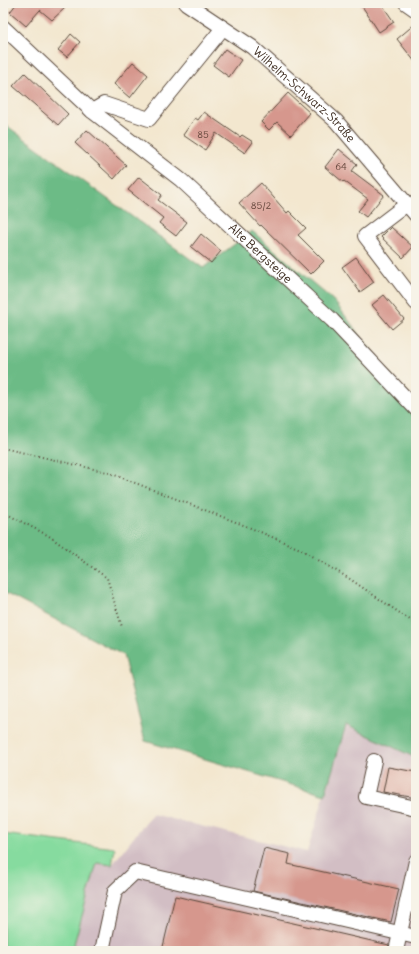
<svg xmlns="http://www.w3.org/2000/svg" width="419" height="954" font-family="Delius,sans-serif">
<style>
.industrial{fill:#d2bec4}
.green{fill:#86db9f;stroke:#60825e}
.forest{fill:#6cbb86;stroke:#547252}
.building{fill:#d6978d}
.lines{fill:none;stroke-linecap:round;stroke-linejoin:round}
.minor-casing{stroke:#574639;stroke-width:16}
.path{stroke:#574639;stroke-width:2;stroke-dasharray:1 3;stroke-linecap:butt}
.minor{stroke:#fff;stroke-width:14}
.labels{text-anchor:middle;stroke-width:3;stroke-linejoin:round;paint-order:stroke}
.number-label{font-size:10px;fill:#62453a}
.street-label{font-size:12px;fill:#3b2a1e;stroke:#f7f3e8}
</style>
<rect width="100%" height="100%" fill="#f7f3e8"/>
<filter id="ink" filterUnits="userSpaceOnUse"><feTurbulence type="fractalNoise" baseFrequency=".025" numOctaves="2"/><feDisplacementMap in="SourceGraphic" scale="8" xChannelSelector="R" yChannelSelector="G"/><feConvolveMatrix kernelMatrix="1 2 1 2 8 2 1 2 1" color-interpolation-filters="sRGB"/></filter>
<filter id="wash" filterUnits="userSpaceOnUse"><feTurbulence type="fractalNoise" baseFrequency=".012" numOctaves="4" result="noise"/><feDisplacementMap in="SourceGraphic" scale="16" xChannelSelector="R" yChannelSelector="G"/><feGaussianBlur stdDeviation="0.9" result="paint"/><feColorMatrix in="noise" values="0 0 0 0 0 0 0 0 0 0 0 0 0 0 0 0 0 1.4 0 .05"/><feComposite in="paint" operator="in"/></filter>
<g filter="url(#wash)">
<rect width="100%" height="100%" fill="#f3e7cf"/>
<path class="industrial" d="M346,724l70,34v193h-344l25,-88 15,2 40,-51 155,38z"/>
<path class="green" d="M3,834l112,14 -3,17 -15,-2 -25,88h-69z"/>
<path class="forest" d="M3,123l200,145 49,-37 82,70 82,108v349l-70,-33 -21,70 -180,-54 -22,-86 -120,-63z"/>
<g id="blocks">
<g class="building">
<path d="M17,3h43l6,4 -14,13 -12,-10 -14,16 -16,-14z"/>
<path d="M360,3h21l13,19 -15,10z"/>
<path d="M416,23v40l-19,-24z"/>
<path d="M71,34l9,8 -13,15 -9,-7z"/>
<path d="M225,49l16,11 -12,17 -16,-12z"/>
<path d="M133,62l15,13 -18,23 -16,-14z"/>
<path d="M25,73l43,41 -10,11 -45,-39z"/>
<path d="M288,93l22,20 -19,22 -14,-13 -8,8 -8,-8z"/>
<path d="M204,112l36,25 2,-2 11,7 -8,11 -29,-20 -11,17 -22,-15 12,-17 3,2z"/>
<path d="M87,130l39,35 -12,14 -39,-36z"/>
<path d="M339,149l18,15 -5,7 32,24 -18,22 -8,-6 10,-12 -24,-18 -1,1 -18,-15z"/>
<path d="M139,177l23,18 -4,5 29,22 -11,14 -17,-13 4,-5 -35,-28z"/>
<path d="M261,183l26,30 2,-2 17,17 -8,7 26,26 -13,13 -50,-49 -1,1 -21,-23z"/>
<path d="M391,227l22,20 -10,11 -22,-21z"/>
<path d="M201,234l20,17 -10,12 -20,-16z"/>
<path d="M356,257l18,25 -14,10 -18,-25z"/>
<path d="M384,295l20,24 -12,10 -20,-24z"/>
<path d="M388,767l28,5v26l-33,-6z"/>
<path d="M264,848l26,6 -2,10 111,25 -8,33 -138,-31z"/>
<path d="M175,896l214,49 -1,6h-226z"/>
</g>
</g>
</g>
<g filter="url(#ink)">
<use href="#blocks" fill-opacity="0" stroke="#574639" stroke-width="1"/>
<g class="lines">
<g class="minor-casing">
<g id="minor">
<path id="s1" d="M186,3l66,44 84,74 80,94"/>
<path d="M406,3l10,7"/>
<path id="s2" d="M3,27l89,84 89,69 151,140 84,89"/>
<path d="M92,111l12,-7 45,15 74,-91"/>
<path d="M407,204l-42,32 51,67"/>
<path d="M374,761l-8,36 50,11"/>
<path d="M102,951l13,-60 20,-19 281,65"/>
<path d="M396,951l20,-90"/>
</g>
</g>
<g class="path">
<path d="M3,448l104,24 139,54 52,22 52,31 66,45"/>
<path d="M3,512l46,24 58,42 15,49"/>
</g>
<use href="#minor" class="minor"/>
</g>
</g>
<g class="labels">
<g class="number-label">
<text x="203" y="138">85</text>
<text x="341" y="170">64</text>
<text x="261" y="209">85/2</text>
</g>
<g class="street-label">
<text dy="4" stroke="none"><textPath href="#s1" startOffset="150">Wilhelm-Schwarz-Straße</textPath></text>
<text dy="4" stroke="none"><textPath href="#s2" startOffset="343">Alte Bergsteige</textPath></text>
</g>
</g>
<rect width="419" height="954" fill="none" stroke="#f7f3e8" stroke-width="16"/>
</svg>
